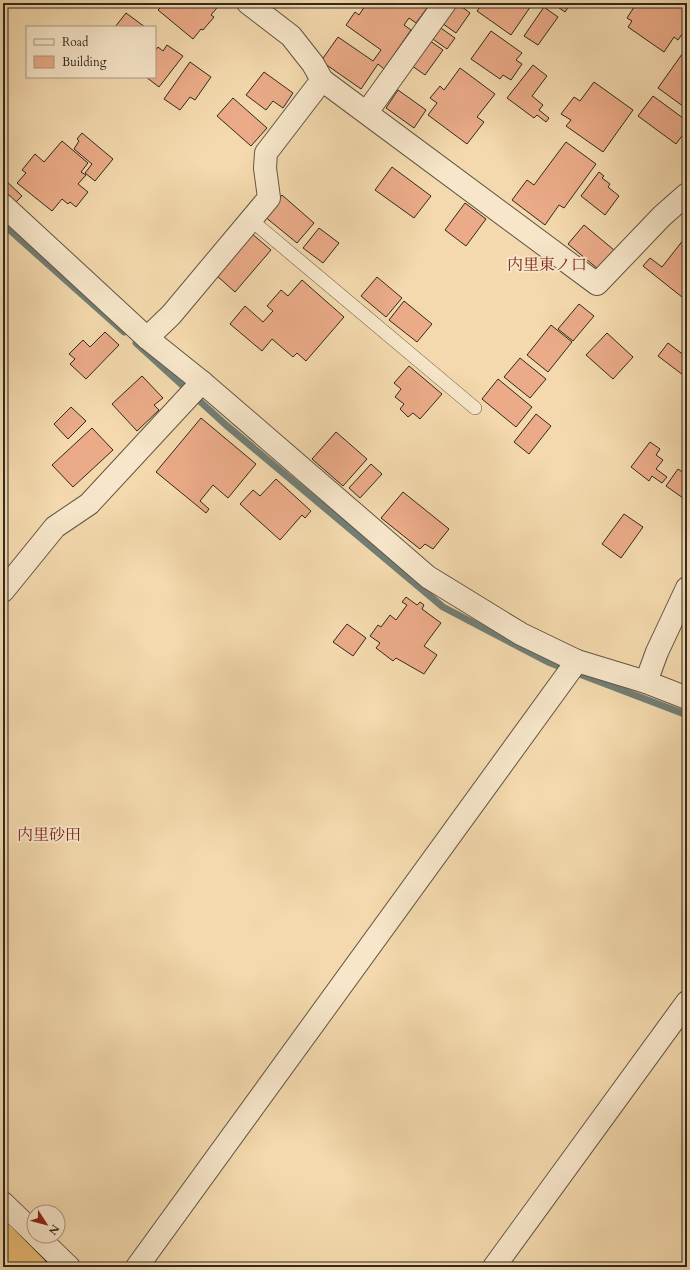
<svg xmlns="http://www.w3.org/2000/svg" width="690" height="1270" font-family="Cardo,'Noto Serif JP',serif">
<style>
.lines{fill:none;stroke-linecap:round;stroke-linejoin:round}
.stream{stroke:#727f76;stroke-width:7}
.building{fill:#ebab88;stroke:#31291e}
.lane-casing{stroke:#625542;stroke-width:14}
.street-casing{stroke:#625542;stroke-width:24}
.highway-casing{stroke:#31291e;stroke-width:24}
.lane{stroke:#f7e6ca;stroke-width:13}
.street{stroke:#f7e6ca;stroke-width:22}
.highway{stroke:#eabc76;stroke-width:22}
.labels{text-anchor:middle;stroke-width:4;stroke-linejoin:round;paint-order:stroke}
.neighbourhood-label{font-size:16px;fill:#7a1f14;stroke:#f7e6ca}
</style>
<rect width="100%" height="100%" fill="#f3d9ad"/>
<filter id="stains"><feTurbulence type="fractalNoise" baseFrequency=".005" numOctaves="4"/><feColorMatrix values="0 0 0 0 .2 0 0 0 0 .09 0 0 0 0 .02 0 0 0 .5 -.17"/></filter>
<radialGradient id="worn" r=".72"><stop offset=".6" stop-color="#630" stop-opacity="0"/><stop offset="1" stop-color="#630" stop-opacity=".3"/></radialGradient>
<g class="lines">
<g class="stream">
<path d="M3,224l121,108"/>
<path d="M136,343l90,82 217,182 105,55 139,53"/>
</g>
</g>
<g class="building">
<path d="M161,3h60l-10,12 3,2 -11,13 -2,-1 -8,10 -35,-29 5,-5z"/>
<path d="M367,3h45l3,2 4,-2 8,5 -11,15 -7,-5 -5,7 7,5 -27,39 -6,-5 -17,25 -40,-28 17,-24 35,24 8,-11 -35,-25 9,-13 4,3z"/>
<path d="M451,3h6l13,10 -14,20 -17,-12z"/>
<path d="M483,3h50l-22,32 -34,-24z"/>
<path d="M552,3h19l-6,9z"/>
<path d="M644,3h43v24l-9,13 -4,-3 -10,15 -36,-25 4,-6 -5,-3 9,-14 5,3z"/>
<path d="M544,7l14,10 -20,28 -14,-9z"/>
<path d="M126,13l19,14h-30z"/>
<path d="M435,24l20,14 -8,11 -20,-14z"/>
<path d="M491,31l31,22 -6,7 6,4 -11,16 -8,-5 -3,4 -29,-20z"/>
<path d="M426,38l17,12 -18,25 -17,-12z"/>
<path d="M167,45l16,11 -24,31 -13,-10h9v-26l3,-4 5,4z"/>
<path d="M685,50l2,1v58l-29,-21z"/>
<path d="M190,62l21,15 -16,23 -5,-3 -10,13 -16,-11z"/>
<path d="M533,65l14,11 -15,20 11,9 -4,5 10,8 -3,4 -9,-7 -3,3 -27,-20z"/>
<path d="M460,68l35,26 -18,23 7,5 -17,22 -39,-29 9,-12 -7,-5 10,-12 4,4z"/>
<path d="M264,72l29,21 -10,15 -10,-7 -7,9 -20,-15z"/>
<path d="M594,82l39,28 -30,42 -37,-26 5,-6 -10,-6 13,-17 6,4z"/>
<path d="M398,90l28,20 -12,18 -28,-20z"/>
<path d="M653,96l34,25v8l-11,15 -38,-28z"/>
<path d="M233,98l34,30 -16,18 -34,-30z"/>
<path d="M82,133l31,26 -18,22 -10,-8 7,-9 -18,-15 5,-8 -2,-2z"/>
<path d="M62,141l26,22 -7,9 5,3 -8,9 10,8 -12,15 -6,-5 -2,2 -6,-5 -10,12 -35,-28 9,-10 -4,-3 13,-16 9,8z"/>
<path d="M566,142l30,22 -32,44 -5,-3 -14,20 -33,-25 15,-20 7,5z"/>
<path d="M392,167l39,29 -17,22 -39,-28z"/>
<path d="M599,172l5,4 -2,2 8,6 -2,3 11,9 -14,19 -24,-19z"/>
<path d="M3,178l19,18 -8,8 -11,-10z"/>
<path d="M282,195l32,28 -17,20 -33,-27z"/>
<path d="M465,203l21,16 -20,27 -21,-16z"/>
<path d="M584,225l30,25 -16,19 -30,-25z"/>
<path d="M319,228l20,15 -16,20 -20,-15z"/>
<path d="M251,233l20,17 -36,42 -19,-17z"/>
<path d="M684,239l3,3v59l-44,-35 7,-8 12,9z"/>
<path d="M377,277l25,21 -16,19 -25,-21z"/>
<path d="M302,280l42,37 -38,44 -9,-8 -4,4 -21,-18 -10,12 -32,-27 15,-18 18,16 10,-11 -6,-5 14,-16 7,6z"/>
<path d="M404,301l28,23 -15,18 -28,-22z"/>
<path d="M579,304l15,12 -21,25 -15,-12z"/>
<path d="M551,325l21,17 -24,30 -21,-17z"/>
<path d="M105,332l14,13 -33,34 -16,-15 5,-5 -6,-5 14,-14 7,7z"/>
<path d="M607,333l26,24 -20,22 -27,-24z"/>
<path d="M668,343l17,13 2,-3v25l-29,-22z"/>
<path d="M520,358l26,21 -16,19 -26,-21z"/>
<path d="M409,366l33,28 -22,25 -7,-6 -5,4 -8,-8 4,-5 -9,-7 6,-8 -7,-6z"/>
<path d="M142,376l21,22 -9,7 5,5 -22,21 -25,-27z"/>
<path d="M498,379l34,28 -16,20 -34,-28z"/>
<path d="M71,407l15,14 -18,18 -14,-15z"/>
<path d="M536,414l15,12 -22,28 -15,-12z"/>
<path d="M201,418l55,46 -28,34 -15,-13 -13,16 9,8 -3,4 -50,-41z"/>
<path d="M92,428l21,22 -40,37 -21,-22z"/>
<path d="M336,432l31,27 -24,27 -31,-27z"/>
<path d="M650,442l10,7 -4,6 7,5 -7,9 11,8 -5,6 -10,-7 -3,5 -18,-14z"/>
<path d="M371,464l11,10 -22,24 -11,-10z"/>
<path d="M678,469l6,4 3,-4v24l-4,5 -17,-12z"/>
<path d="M276,479l35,32 -6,7 -3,-3 -22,25 -40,-36 13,-14 7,6z"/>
<path d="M403,492l46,37 -16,20 -8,-5 -5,5 -39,-31z"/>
<path d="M624,514l19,13 -22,31 -19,-14z"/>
<path d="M406,597l11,8 3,-3 4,3 -2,4 19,14 -17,23 13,9 -13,19 -28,-16 -3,3 -17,-13 4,-5 -10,-7 8,-11 3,2 9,-12 6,5 11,-15 -5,-3z"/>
<path d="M347,624l19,14 -13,18 -20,-14z"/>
</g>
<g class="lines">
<g class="lane-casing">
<path id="lane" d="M251,220l224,188"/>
</g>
<g class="street-casing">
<g id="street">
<path d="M248,3l43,33 22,28 9,16 275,204 65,-68 25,-22"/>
<path d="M367,112l78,-109"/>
<path d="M3,205l144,133 55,44 226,195 93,57 56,27 69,21 41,16"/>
<path d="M147,338l24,-23 98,-117 -4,-30 1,-15 56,-73"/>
<path d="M3,591l52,-64 34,-23 113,-122"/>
<path d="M646,682l11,-30 30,-64"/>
<path d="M3,1203l31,30"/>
<path d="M37,1236l32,31"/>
<path d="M137,1267l440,-606"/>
<path d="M494,1267l193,-265"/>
</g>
</g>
<g class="highway-casing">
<g id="highway">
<path d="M3,1234l33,33"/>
<path d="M3,1256l12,11"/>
</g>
</g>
<use href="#lane" class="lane"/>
<use href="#street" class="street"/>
<use href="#highway" class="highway"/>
</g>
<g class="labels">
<g class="neighbourhood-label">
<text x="547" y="270">内里東ノ口</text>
<text x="49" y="840">内里砂田</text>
</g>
</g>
<rect width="690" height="1270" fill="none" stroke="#f3d9ad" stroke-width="16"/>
<rect x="4" y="4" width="682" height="1262" fill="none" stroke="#31291e" stroke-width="2"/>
<rect x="8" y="8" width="674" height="1254" fill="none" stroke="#31291e"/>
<rect x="26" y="26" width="130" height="52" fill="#f7e6ca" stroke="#a89a85"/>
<rect x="34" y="39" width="20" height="6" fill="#f7e6ca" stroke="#a89a85"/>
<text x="62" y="46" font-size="12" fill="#31291e">Road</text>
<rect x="34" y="56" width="20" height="12" fill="#ebab88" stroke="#a89a85"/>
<text x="62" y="66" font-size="12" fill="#31291e">Building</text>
<g transform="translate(46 1224) rotate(126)"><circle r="19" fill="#f7e6ca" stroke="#a89a85"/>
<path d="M0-3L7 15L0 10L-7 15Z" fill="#8f2418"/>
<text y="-6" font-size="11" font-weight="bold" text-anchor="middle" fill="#31291e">N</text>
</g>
<rect width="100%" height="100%" filter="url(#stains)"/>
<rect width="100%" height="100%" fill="url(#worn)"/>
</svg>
